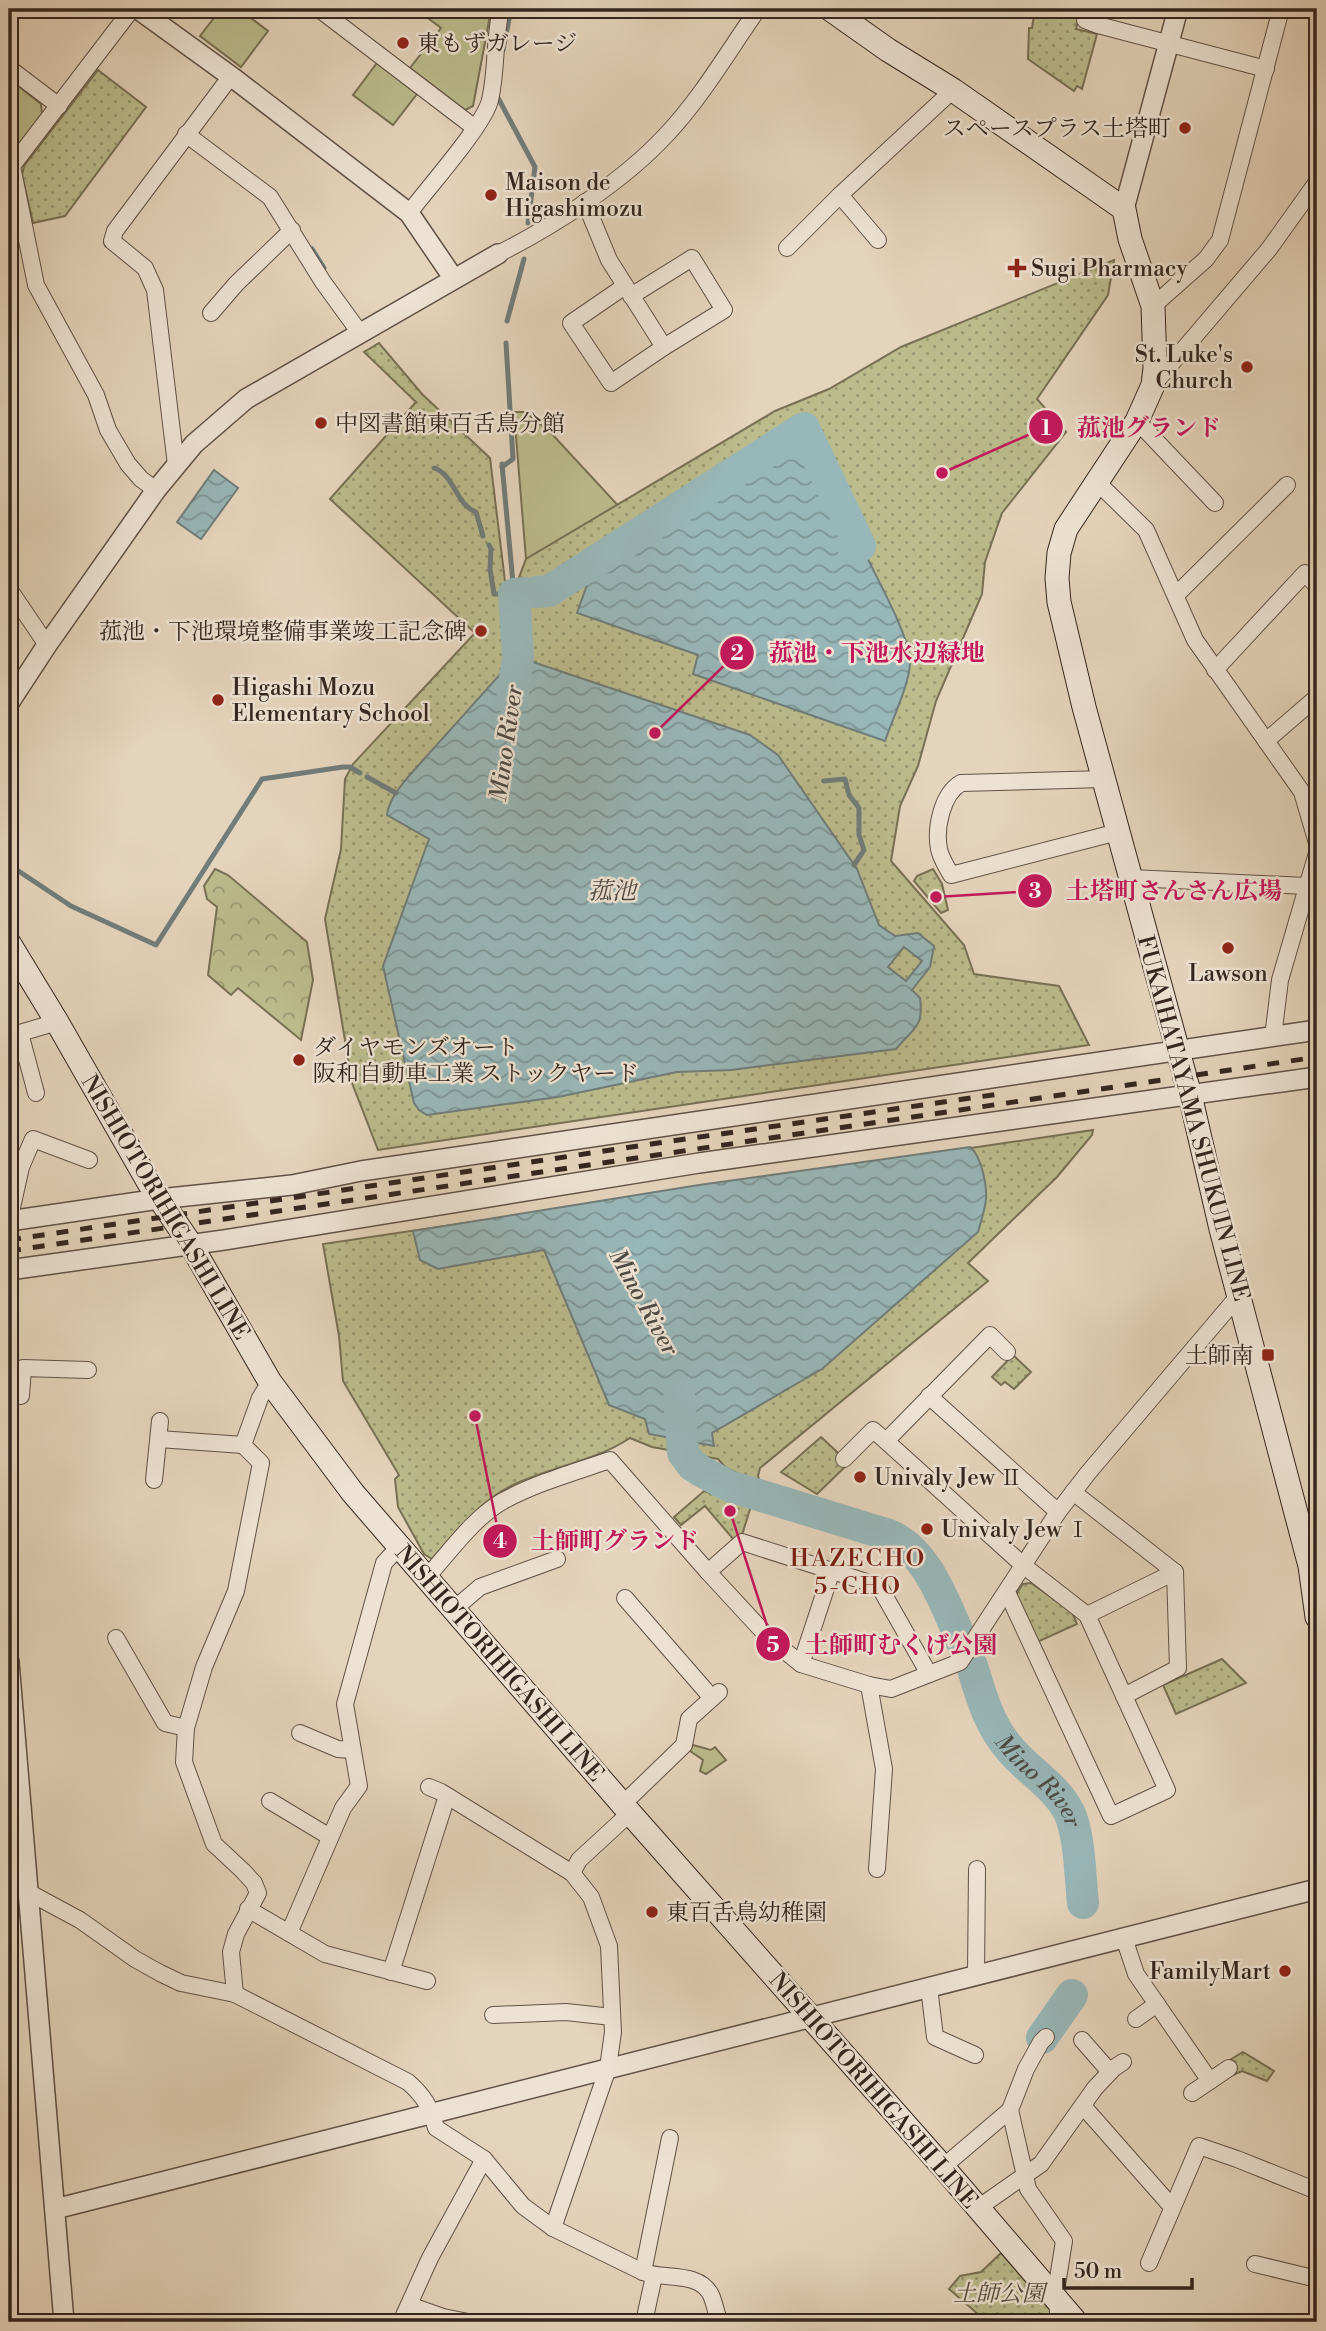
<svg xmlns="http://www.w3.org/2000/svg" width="1326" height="2331" font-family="'Libre Bodoni','Noto Serif JP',serif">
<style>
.green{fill:#bbbb8c;stroke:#787055;stroke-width:2}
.forest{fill:url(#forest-crowns);stroke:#787055;stroke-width:2}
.park{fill:url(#park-dots);stroke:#787055;stroke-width:2}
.water{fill:url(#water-waves);stroke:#707d7a;stroke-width:2;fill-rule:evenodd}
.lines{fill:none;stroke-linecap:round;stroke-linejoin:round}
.stream{stroke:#707d7a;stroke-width:5}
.river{stroke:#98b7b8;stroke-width:32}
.minor-casing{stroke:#605146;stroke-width:18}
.tertiary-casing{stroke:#605146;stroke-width:22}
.secondary-casing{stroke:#34251e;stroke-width:25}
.minor{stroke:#eee3d3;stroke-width:16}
.tertiary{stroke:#eee3d3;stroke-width:19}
.secondary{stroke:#eee3d3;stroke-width:23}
.rail{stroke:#34251e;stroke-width:5;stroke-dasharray:12 12;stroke-linecap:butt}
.poi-dot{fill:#8f2418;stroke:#eee3d3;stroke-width:2.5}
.labels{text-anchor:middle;stroke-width:5;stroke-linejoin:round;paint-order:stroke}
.poi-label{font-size:23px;fill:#34251e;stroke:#eee3d3;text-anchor:start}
.street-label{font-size:23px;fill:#34251e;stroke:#eee3d3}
.park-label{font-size:23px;font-style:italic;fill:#564a3a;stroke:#eee3d3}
.water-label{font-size:24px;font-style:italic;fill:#4d4a44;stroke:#eee3d3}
.neighbourhood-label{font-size:24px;letter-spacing:2px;fill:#7a1f14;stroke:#eee3d3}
.leader{fill:none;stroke:#c2185b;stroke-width:2.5}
.callout-dot{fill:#c2185b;stroke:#eee3d3;stroke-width:2.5}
.mark-label{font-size:21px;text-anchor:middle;font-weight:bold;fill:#fff}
.callout-label{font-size:24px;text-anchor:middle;font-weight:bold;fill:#c2185b;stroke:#eee3d3;stroke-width:5;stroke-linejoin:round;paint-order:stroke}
</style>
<defs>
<pattern id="forest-crowns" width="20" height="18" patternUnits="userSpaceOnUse" patternTransform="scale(1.75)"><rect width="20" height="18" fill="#bbbb8c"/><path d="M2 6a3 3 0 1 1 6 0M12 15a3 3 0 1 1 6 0" fill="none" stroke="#999872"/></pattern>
<pattern id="park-dots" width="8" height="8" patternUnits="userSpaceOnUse" patternTransform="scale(1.75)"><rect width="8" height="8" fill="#bbbb8c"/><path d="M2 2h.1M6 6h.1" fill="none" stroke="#999872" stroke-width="1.8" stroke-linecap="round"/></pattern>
<pattern id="water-waves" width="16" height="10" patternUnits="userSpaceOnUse" patternTransform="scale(1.75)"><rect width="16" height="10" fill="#98b7b8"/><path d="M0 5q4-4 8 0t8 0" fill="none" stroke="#7d9595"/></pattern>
</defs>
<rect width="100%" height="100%" fill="#e5d4bc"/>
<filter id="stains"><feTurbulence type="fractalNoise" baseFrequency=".00286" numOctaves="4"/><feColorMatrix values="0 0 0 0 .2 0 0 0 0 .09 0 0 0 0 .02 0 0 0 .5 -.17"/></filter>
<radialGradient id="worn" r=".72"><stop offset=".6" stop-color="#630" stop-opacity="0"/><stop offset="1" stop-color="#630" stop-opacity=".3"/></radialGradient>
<g class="green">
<path d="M221,9h18l29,22 -27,36 -41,-31z"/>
<path d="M416,9h69l5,7 -17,90 -8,4 -55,-42 31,-40z"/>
<path d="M377,63l40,31 -24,31 -40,-30z"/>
<path d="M13,82l28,22 1,10 -29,38 -4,1v-65z"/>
<path d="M514,412h11l26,21 74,80 -86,53 -13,-7z"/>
<path d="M693,1745l18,5 4,-3 11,13 -20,14 -6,-3 3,-11 -13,-9z"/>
</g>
<path class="forest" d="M215,869l13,6 79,67 6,38 -12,60 -63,-52 -7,7 -23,-20 9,-68 -10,-8 -3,-13z"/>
<g class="park">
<path d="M1035,9h46l-5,20 21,5 -15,55 -5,-3 -3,5 -46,-32 1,-31h3z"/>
<path d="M98,70l48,37 -81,109 -32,7 -11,-48 2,-9z"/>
<path d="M1114,260l-6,35 -71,104 29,33 -64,81 -17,49 -3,32 -46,107 -18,65 -18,40 -9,55 73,84 10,29 85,12 30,59 -711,105 -26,-67 -27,-164 16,-70 4,-70 8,-15 122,-131 -145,-134 86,-97 -52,-50 15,-9 43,51 68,64 18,148 18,-47 249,-148 54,-22 72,-42z"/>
<path d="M933,869l9,15 6,26 -7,3 -27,-32 3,-5z"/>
<path d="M1093,1130l-1,5 -35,42 -89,86 20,18 -228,187 -2,8 2,7 -34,-15 -8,-9 -66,-12 -22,-9c-36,24 -81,29 -119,48 -33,16 -54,46 -79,73l-8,-5 -26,-47 -3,-28 4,-4 -56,-94 -4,-45 -16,-92z"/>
<path d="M1013,1355l18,17 -17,17 -9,-7 -4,3 -9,-8z"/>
<path d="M821,1437l28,26 -32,31 -36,-22z"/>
<path d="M704,1491l47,15 -9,29 -8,5 -29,-34 -24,19 -7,-8z"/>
<path d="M1031,1583l41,29 5,12 -42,19 -21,-46 9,-13z"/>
<path d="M1222,1659l24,24 -70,31 -13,-29z"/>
<path d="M1243,2052l31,19 -7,10 -25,-10 -9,4 -8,-12z"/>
<path d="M1001,2253l53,61v8h-67l-38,-33 11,-13 21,-4z"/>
</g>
<g class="water">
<path d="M800,438l59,121 7,-4c12,26 44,82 44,107 0,21 -18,58 -25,79l-192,-67 5,-19 -121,-42 15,-42z"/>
<path d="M214,470l24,18 -37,51 -24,-17z"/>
<path d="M518,657l232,78 28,20 79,114 22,56 16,11 23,-3 16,13 -4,21 -18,23 8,8c4,30 -7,30 -24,51l-165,21 -54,2 -119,25 -131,18 -8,-5 -5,-7 -31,-137 46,-127 -42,-24c2,-15 12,-27 21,-38l104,-116zM904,947l18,14 -16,20 -18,-14z"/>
<path d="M970,1147c11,8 17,38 16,52 -1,11 -5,22 -8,33l-156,137 -110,64 2,13 -65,-12 -4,-15 -36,-14 -65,-155 -106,19 -18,-9 -7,-29 286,-46z"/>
</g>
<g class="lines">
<g class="stream">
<path d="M503,50l8,-41"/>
<path d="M496,94l39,73 -7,56"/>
<path d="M312,249l12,19"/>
<path d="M507,321l17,-62"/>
<path d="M502,467l11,-8 -7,-116"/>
<path d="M434,468c21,7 21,36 42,44l7,24"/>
<path d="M489,545l2,4 -1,20 4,25h20l-12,-130"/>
<path d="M367,777l29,16"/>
<path d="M824,781l21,-2 4,16 10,13v27l5,15 -10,15"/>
<path d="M11,866l60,40 85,39 106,-166 81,-12h7l10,6"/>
</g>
<g class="river">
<path d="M536,592l13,-1 255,-163 56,118 -6,3"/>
<path d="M512,700l6,-43 -4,-63 11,-1"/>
<path d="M679,1396l4,57 9,12 9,6 28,15 157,48c41,14 60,72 76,108"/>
<path id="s1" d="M972,1666c9,30 17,59 38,83 19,23 45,36 59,63 11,23 11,65 14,91"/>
<path d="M1042,2038l30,-43"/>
</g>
<g class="minor-casing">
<g id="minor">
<path d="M132,9l-120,157 24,119 60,110 12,35 20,34 13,15 15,11"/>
<path d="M319,9l156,119"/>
<path d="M1088,9l-3,11 13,5 168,44"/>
<path d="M9,68l50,38"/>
<path d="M186,134l84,63 53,85 37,51"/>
<path d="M840,195l38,45"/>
<path d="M585,202l24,58 55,87 60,-37 -32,-52 -61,38"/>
<path d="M409,213c17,-23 76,-89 81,-113 7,-30 4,-61 11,-91"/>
<path d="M787,248l53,-53 113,-105"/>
<path d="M498,254c56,-28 126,-73 169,-120 35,-37 62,-84 91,-125"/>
<path d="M625,286l-54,37 40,60 53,-36"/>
<path d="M1153,306l53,-47 14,-19 61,-231"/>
<path d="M211,313l25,-29 56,-54"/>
<path d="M1154,384l115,-135 48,-67"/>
<path d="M1137,421l78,82"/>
<path d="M176,465l-21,-175 -10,-22 -33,-27 3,-10 116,-155"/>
<path d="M1096,481l50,49 49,110 107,152 15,51"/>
<path d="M9,589l38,56"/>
<path d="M1176,595l111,-110"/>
<path d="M1215,670l90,-97 12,13"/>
<path d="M1266,741l51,-44"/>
<path d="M1104,779l-143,4c-19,11 -26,45 -22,66 2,10 8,18 12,26l167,-43"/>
<path d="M1131,878l176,8"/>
<path d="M1273,1037l7,-57 37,-127"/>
<path d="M36,1093l-16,-60 37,-11"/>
<path d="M9,1221l12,-54 12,-28 56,21"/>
<path d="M9,1396h12l2,-28 65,2"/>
<path d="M929,1396l129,116"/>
<path d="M159,1439l84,6"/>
<path d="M844,1459l29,-29 13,11"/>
<path d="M154,1480l6,-59"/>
<path d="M1073,1492l102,80 3,96 -54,28"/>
<path d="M708,1572l34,-30 137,44 50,88"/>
<path d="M426,1578c24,-26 46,-59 77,-77 33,-18 72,-29 107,-41l98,112 61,66 32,26 68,21 22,4 69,-27 98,-150 30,-39 152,-179"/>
<path d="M1007,1592l104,224 56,-26 -80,-175 -63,-49 -138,-125 104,-106 17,17"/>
<path d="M625,1598l87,100"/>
<path d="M453,1610l27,-23 77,-28"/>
<path d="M1087,1615l88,-43"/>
<path d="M116,1638l49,85 21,5"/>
<path d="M801,1664l31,-94"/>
<path d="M869,1685l15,84 -7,100"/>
<path d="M300,1733l38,16 14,1"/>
<path d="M429,1787l12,5 131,81 19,24 18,49 4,86 -5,36 -55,160"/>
<path d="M270,1801l60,36"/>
<path d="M623,1804l61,-59 5,-26 30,-27"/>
<path d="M572,1873l7,-13 51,-47"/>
<path d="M28,1892l52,28 55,39 25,14 21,10 54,11 173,88c16,14 23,26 28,46l48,31 39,47 30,22 90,44c22,8 56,-1 68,23 4,9 5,19 9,27"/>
<path d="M248,1909l77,45 102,27"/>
<path d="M289,1933l54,-125 16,-22 -14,-82 39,-141 15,-16"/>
<path d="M1124,1938l12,36 74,107"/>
<path d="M391,1972l56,-176"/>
<path d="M976,1975l1,-106"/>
<path d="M929,1987l6,50 40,18"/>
<path d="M235,1994l-4,-42 5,-18 22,-41 -4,-10 -11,-12 -29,-27 -30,-82 2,-34 18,-61 32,-76 25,-128 -18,-18 17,-47 10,-16"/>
<path d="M493,2015l73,-3 46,5"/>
<path d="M1136,2019l21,-15"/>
<path d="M1046,2037l-5,5 -15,27 -16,41 18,79 36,52 -8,50 3,31"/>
<path d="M1082,2040l28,32"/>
<path d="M1192,2093l37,-25"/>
<path d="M1083,2106l89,101"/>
<path d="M943,2167l67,-57"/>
<path d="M978,2208l63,-44 54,-76 19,-20 9,-6"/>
<path d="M1149,2263l50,-117 38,13 80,32"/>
<path d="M1255,2264l62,15"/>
<path d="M643,2272l27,-134"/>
<path d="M409,2305l34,12 25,5"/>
<path d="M401,2322l29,-64 54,-99"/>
<path d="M644,2322l10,-46"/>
</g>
</g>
<g class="tertiary-casing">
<g id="tertiary">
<path d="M138,9l98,71 173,133 45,66"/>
<path d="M1124,209l54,-200"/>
<path d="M9,703l38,-58 109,-155 38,-46 52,-45 252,-145"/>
<path d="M9,1221l150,-22 133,-14 69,-14 956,-141"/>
<path d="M9,1270l215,-30 475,-77 618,-86"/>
<path d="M9,1662l55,660"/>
<path d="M55,2209l1262,-320"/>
</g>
</g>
<g class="secondary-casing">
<g id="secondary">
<path d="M830,9l58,41 65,40 171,119 6,30 23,67 2,62 -2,17 -16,36 -71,108 -7,24 -2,25 2,24 25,105 106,388 31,134 89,337 7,51"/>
<path d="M9,943l48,79 92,161 42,62 79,137 83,111 277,320 313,354 133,155"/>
</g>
</g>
<use href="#minor" class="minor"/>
<use href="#tertiary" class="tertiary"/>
<use href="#secondary" class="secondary"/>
<g class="rail">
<path d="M9,1240l649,-97 341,-49"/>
<path d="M9,1251l1308,-194"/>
</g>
</g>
<g class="poi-dot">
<circle cx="403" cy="43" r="7"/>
<circle cx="1185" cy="128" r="7"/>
<circle cx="491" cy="195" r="7"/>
<path d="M1013.5 257.5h7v7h7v7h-7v7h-7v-7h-7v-7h7z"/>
<circle cx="1247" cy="367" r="7"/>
<circle cx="321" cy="423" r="7"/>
<circle cx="481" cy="631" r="7"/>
<circle cx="218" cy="700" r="7"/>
<circle cx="1228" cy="948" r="7"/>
<circle cx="299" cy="1060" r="7"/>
<rect x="1261" y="1348" width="14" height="14" rx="3.5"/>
<circle cx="860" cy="1477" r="7"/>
<circle cx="927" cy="1529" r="7"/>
<circle cx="652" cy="1912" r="7"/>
<circle cx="1285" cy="1971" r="7"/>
</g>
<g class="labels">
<g class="poi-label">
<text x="417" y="51">東もずガレージ</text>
<text x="1171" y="136" text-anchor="end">スペースプラス土塔町</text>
<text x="505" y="190">Maison de<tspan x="505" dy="26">Higashimozu</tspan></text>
<text x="1031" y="276">Sugi Pharmacy</text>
<text x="1233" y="362" text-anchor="end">St. Luke's<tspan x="1233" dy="26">Church</tspan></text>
<text x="335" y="431">中図書館東百舌鳥分館</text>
<text x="467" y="639" text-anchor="end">菰池・下池環境整備事業竣工記念碑</text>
<text x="232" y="695">Higashi Mozu<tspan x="232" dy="26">Elementary School</tspan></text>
<text x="1228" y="981" text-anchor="middle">Lawson</text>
<text x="313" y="1055">ダイヤモンズオート<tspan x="313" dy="26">阪和自動車工業 ストックヤード</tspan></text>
<text x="1254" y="1363" text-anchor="end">土師南</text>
<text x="874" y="1485">Univaly Jew Ⅱ</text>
<text x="941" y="1537">Univaly Jew Ⅰ</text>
<text x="666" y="1920">東百舌鳥幼稚園</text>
<text x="1271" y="1979" text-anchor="end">FamilyMart</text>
</g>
<g class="street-label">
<text transform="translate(1194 1118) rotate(75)" y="8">FUKAIHATAYAMA SHUKUIN LINE</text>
<text transform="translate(166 1207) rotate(59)" y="8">NISHIOTORIHIGASHI LINE</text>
<text transform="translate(500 1663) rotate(49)" y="8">NISHIOTORIHIGASHI LINE</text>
<text transform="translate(874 2090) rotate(49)" y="8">NISHIOTORIHIGASHI LINE</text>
</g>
<g class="park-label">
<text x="999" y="2301">土師公園</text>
</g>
<g class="water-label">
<text transform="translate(506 743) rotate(-82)" y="8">Mino River</text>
<text x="612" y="899">菰池</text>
<text transform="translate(644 1302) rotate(61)" y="8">Mino River</text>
<text dy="8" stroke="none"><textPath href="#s1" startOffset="135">Mino River</textPath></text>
</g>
<g class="neighbourhood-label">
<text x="858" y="1566">HAZECHO<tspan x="858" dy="28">5-CHO</tspan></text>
</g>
</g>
<path class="leader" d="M942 473L1046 427M655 733L737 653M936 897L1035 891M475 1416L500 1541M730 1511L773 1644"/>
<g class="callout-dot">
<circle cx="942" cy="473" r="7"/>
<circle cx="655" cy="733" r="7"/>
<circle cx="936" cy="897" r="7"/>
<circle cx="475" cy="1416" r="7"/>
<circle cx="730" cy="1511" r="7"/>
<circle cx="1046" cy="427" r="18"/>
<circle cx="737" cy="653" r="18"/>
<circle cx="1035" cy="891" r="18"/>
<circle cx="500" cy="1541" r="18"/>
<circle cx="773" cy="1644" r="18"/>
</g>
<g class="mark-label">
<text x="1046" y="435">1</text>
<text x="737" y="660">2</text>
<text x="1035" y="898">3</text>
<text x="500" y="1548">4</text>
<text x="773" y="1652">5</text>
</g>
<g class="callout-label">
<text x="1149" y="436">菰池グランド</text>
<text x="877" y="661">菰池・下池水辺緑地</text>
<text x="1174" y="899">土塔町さんさん広場</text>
<text x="615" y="1549">土師町グランド</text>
<text x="901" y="1653">土師町むくげ公園</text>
</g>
<rect width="1326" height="2331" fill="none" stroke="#e5d4bc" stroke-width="35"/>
<rect x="10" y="10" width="1305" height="2310" fill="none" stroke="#34251e" stroke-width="3.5"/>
<rect x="18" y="18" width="1291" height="2296" fill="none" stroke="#34251e" stroke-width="2"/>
<path d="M1064 2278v10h128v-10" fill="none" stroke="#34251e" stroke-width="3.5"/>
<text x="1074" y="2278" font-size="21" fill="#34251e" stroke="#eee3d3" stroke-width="5" paint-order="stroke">50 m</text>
<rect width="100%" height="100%" filter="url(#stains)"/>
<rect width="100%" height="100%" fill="url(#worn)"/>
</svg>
